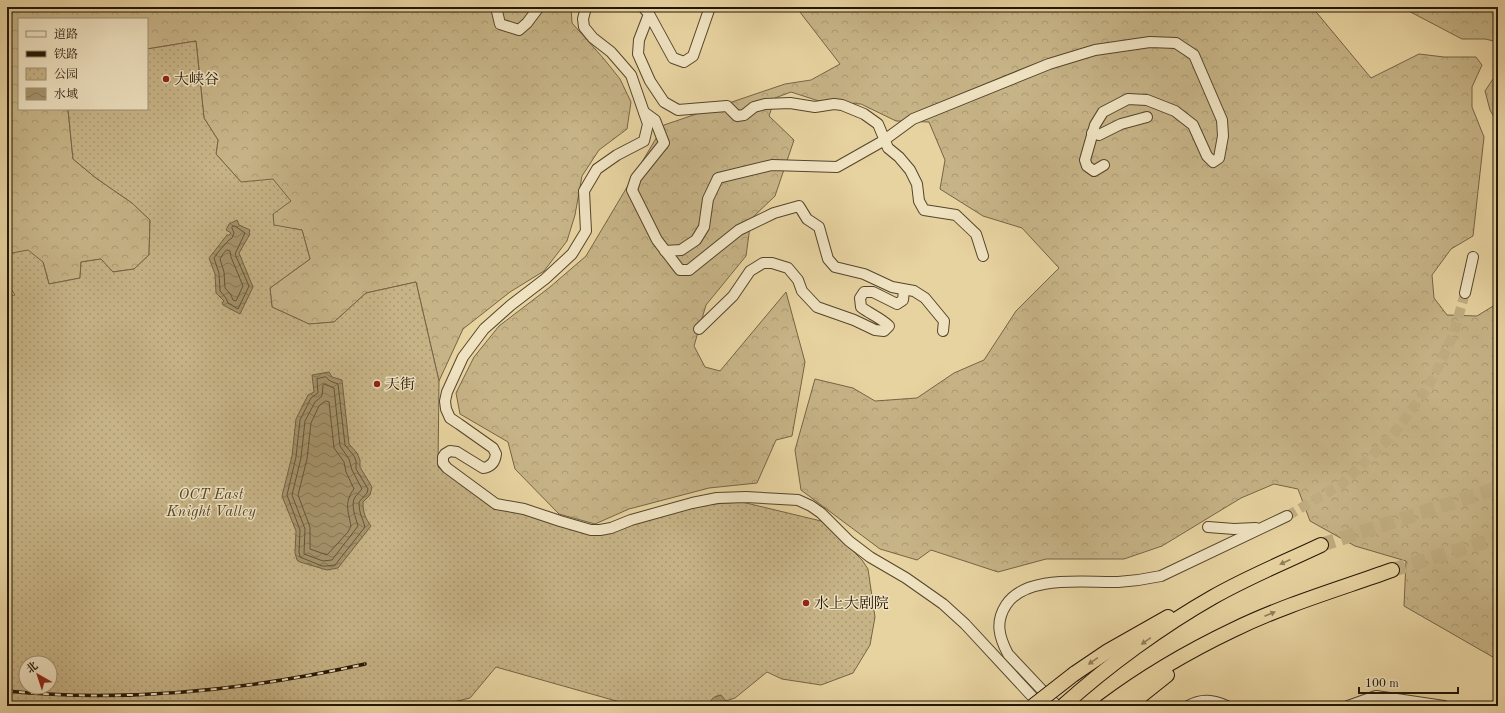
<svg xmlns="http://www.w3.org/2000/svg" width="1505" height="713" font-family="'Old Standard TT','Noto Serif SC',serif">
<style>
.forest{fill:url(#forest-crowns);stroke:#756446}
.park{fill:url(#park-dots);stroke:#756446;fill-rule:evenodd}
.water{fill:url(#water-waves);stroke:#716142}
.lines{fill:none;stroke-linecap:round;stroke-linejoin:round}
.shore{stroke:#645438;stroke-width:1}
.minor-tunnel{stroke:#c0ad81;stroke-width:10;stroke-dasharray:10 5;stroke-linecap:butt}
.highway-tunnel{stroke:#c0ad81;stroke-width:14;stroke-dasharray:14 7;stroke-linecap:butt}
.minor-casing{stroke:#55452c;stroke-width:12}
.highway-casing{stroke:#241605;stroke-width:16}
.minor{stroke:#efe2c1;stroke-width:10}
.highway{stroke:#e7d3a0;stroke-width:14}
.rail-casing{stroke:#241605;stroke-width:3.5}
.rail{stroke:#efe2c1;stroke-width:2;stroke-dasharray:6;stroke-linecap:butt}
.highway-bridge-casing{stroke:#241605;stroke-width:16;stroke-linecap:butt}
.highway-bridge{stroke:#e7d3a0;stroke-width:14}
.oneway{fill:#8f7e5a}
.poi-dot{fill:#8f2418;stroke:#efe2c1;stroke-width:1.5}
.labels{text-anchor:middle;stroke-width:3;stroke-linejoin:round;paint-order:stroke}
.poi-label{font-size:15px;fill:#241605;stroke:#efe2c1;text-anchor:start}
.park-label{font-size:15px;font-style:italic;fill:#55452c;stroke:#efe2c1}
</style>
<defs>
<pattern id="forest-crowns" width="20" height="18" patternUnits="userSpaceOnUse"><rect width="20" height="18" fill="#c6b386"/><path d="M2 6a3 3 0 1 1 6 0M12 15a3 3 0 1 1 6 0" fill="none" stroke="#aa9972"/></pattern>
<pattern id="park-dots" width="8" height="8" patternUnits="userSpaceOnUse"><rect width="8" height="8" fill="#c6b386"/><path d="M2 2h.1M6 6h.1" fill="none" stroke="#aa9972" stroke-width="1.8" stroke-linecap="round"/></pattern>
<pattern id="water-waves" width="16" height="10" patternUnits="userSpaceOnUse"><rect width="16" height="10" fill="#a5936b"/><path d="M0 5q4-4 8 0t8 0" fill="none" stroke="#867756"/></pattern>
</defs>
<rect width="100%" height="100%" fill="#e7d3a0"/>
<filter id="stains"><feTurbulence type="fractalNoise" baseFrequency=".005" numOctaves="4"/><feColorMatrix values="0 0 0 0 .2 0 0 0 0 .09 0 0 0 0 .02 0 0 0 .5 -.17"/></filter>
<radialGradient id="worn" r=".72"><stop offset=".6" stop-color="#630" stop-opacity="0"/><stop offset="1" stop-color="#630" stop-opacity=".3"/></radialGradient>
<g class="forest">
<path d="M7,7h564l1,16 32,36 16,20 11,23 -4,27 -28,21 -17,26 -7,39 -8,26 -23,30 -34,21 -47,37 -24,52 -23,-99 -50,11 -32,29 -25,2 -37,-17 -2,-19 40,-29 -8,-29 -29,-4v-12l-32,-32 -25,-28 2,-14 -14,-22 -8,-77 -49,8v-30h-128v90h49l5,50 23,19 36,25 18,17 -1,35 -15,14 -22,3 -11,-13 -20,3 -1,16 -31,6 -6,-22 -36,-5z"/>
<path d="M796,7h516l59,71 48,-24 25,3h32l6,8 -10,22v20l12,30 -11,99 -22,13 -19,26 2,23 13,17 30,1 21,-13v357l-94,-54 2,-45 -51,-15 -45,-25 -12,-32 -24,-5 -33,14 -79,48 -38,13h-78l-48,13 -67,-22 -14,10 -37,-11 -79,-59 -6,-40 20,-71 38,9 22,13 42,-3 37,-25 30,-13 32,-49 43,-43 -37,-40 -39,-12 -43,-27 5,-29 -16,-38 -33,-1 -35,-17 -39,-2 -31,-10 -16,6 -6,18 25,24 -19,56 -24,23 -5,37 -40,49 -12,41 11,21 15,4 66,-79 19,70 -13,74 -16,4 -19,43 -48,5 -80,21 -34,15 -36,-10 -44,-45 -7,-27 -48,-28 -4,-21 18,-36 25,-31 51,-39 36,-31 78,-131 121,-41 26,-4 29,-16z"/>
<path d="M1401,7h97v35l-13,-3h-23z"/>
<path d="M1498,76v48l-8,-14 -5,-19 8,-12z"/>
</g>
<path class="park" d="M196,41l8,77 14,22 -2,14 25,28 32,-3 18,22 -18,13 1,11 28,5 8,29 -40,29 2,19 37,17 25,-2 32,-29 50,-11 23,99 -1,86 53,40 18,1 92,26 99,-29 42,-3 79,19 12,10 29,29 6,9 7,48 -5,28 -17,28 -32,12 -39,-6 -15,-7 -32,26 -25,8 -20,-2 -4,2h-52l-138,-39 -26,31 -33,8h-430v-410l8,-1 -8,-12v-26l5,-4 16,-3 15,12 6,22 31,-6 1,-16 20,-3 12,13 21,-3 15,-14 1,-35 -18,-17 -36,-25 -23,-19 -5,-50h79v-60zM26,663h24v24h-24z"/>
<g class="water">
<path d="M237,220l2,5 11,5 -1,3 1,1 -11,19 14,34 -13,27 -17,-9 -1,-2 2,-2 -8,-8 -1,-19 -6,-16 18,-23h2l2,-2 -5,-3 3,-6z"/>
<path d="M329,372l3,5 10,3 7,64 8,9 3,7v7l12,20 -2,8 -7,7c0,10 2,16 8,24l-33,42 -11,2 -27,-8 -3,-2 -2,-7 1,-22 -14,-35 10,-40 4,-37 12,-24 6,-3 -2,-17z"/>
<path d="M721,695l9,11h-21l-1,-1c3,-6 6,-9 13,-10z"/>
</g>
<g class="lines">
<g class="shore">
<path d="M233,226h2l10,7 -10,21 14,32 -11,23 -10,-6 -2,-5 -6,-7 -1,-18 -5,-15 5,-7 10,-11 3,-2 2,-5 -2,-5z"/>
<path d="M227,250l3,1 1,6 12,29 -7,15 -3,-1 -2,-5 -6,-7 -1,-16 -4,-13 3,-5z"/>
<path d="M326,377l4,4 8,3 7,61 9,11 2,5v8l12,20 -1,4 -8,9c0,11 3,15 6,25l-30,38 -8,1h-5l-22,-9 -1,-5 1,-22 -13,-35 9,-38 4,-37 11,-22 7,-5 -1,-14z"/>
<path d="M324,384l10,4 6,58 9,13 3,11 10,19c-2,3 -5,5 -7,8 -5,8 1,21 3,29l-26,34 -9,1 -19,-7 1,-25 -13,-34 9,-37 4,-37 10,-19 7,-6 1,-11z"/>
<path d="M326,401l3,1 5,46 10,14 2,10 8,17c-10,13 -6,22 -3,37l-3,6 -21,23 -17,-6v-22l-12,-32 9,-36 4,-36 8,-17z"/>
</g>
<path class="minor-tunnel" d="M1287,516l55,-32 51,-49 36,-49 24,-50 12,-43"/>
<g class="highway-tunnel">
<path d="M1321,545l177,-57"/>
<path d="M1392,570l106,-32"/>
</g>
<g class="minor-casing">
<g id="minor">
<path d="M496,7l4,17 19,6 8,-7 12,-16"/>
<path d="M586,7l-3,12 1,8 9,11 18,14 20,23 17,49 -4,17 -27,14 -20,14 -13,22 2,40 -14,23 -27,25 -34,26 -27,24 -21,28 -16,35 -2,9 1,8 4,9 9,6 34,24 3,6c-1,8 -5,13 -13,14l-26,-16 -7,-1 -5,3 -2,3v6l4,5 49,36 28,5 36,12 31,9h9l11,-2 20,-8 61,-17 25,-5 29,-1 52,3 13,6 10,7 28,28 21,16 36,21 37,26 22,20 76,82"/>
<path d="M643,7l6,7 -10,26 -1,14 12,27 14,21 14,8 49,-4 10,10 7,-1 10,-8 11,-3 25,-1 25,4 19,-3 8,1 22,9 14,10 10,24 11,9 11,13 7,14 2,17 5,9 32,5 20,19 7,22"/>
<path d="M649,14l24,44 11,4 9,-6 17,-49"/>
<path d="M644,112l11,8 9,23 -28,35 -4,12 25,50 23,30h9l50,-40 35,-17 25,-7 8,13 12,8 9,32 7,8 29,7 28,13 22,4 11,7 19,23 -1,10"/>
<path d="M1092,133l7,2 22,-11 26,-7"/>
<path d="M665,251l16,-1 15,-10 8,-13 4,-28 10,-21 54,-13 65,2 46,-26 30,-22 136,-55 46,-14 55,-8 26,1 18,12 28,65 1,16 -4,22 -6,4 -6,-6 -14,-31 -18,-14 -28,-11 -19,-1 -25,13 -8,13 -10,35 2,6 7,5 10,-6"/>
<path d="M1465,293l8,-36"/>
<path d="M699,329l34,-33 17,-25 13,-8h9l16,5 10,12 4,11 15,16 37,13 21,10 9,1 5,-5c-8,-8 -19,-12 -28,-19l-1,-9 4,-6h9l24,12 6,-4 1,-10"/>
<path d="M1208,527l26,2 22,-1"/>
<path d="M1057,706l-49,-52c-9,-17 -13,-32 -2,-49 20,-31 79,-22 112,-23 15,-1 29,-3 43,-6l126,-60"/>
<path d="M1188,706c14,-8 25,-6 39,0"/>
<path d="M1348,706l28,-10 68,10"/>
</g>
</g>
<g class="highway-casing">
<g id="highway">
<path d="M1074,674l34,-23 60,-34"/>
<path d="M1063,706c44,-40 99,-80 150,-109 35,-20 72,-35 108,-52"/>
<path d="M1106,706c40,-30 83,-55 127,-76 51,-25 106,-41 159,-60"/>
<path d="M1128,706l39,-31"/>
</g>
</g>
<use href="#minor" class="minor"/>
<use href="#highway" class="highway"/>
<g class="rail-casing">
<path id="rail" d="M7,691c120,12 241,-1 358,-27"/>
</g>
<use href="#rail" class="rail"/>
<g class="highway-bridge-casing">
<path id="highway-bridge" d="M1033,706l41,-32"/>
</g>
<use href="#highway-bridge" class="highway-bridge"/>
</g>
<defs><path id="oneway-solid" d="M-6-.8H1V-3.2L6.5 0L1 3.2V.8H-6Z"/></defs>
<g class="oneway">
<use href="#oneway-solid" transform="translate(1285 562) rotate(155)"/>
<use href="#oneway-solid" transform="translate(1270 614) rotate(-23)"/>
<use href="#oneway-solid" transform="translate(1146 641) rotate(145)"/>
<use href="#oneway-solid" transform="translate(1093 661) rotate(145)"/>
</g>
<g class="poi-dot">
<circle cx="166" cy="79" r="4"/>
<circle cx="377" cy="384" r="4"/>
<circle cx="806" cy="603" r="4"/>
</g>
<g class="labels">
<g class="poi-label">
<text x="174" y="84">大峡谷</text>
<text x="385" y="389">天街</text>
<text x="814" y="608">水上大剧院</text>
</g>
<g class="park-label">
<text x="211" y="499">OCT East<tspan x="211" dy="17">Knight Valley</tspan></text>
</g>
</g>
<rect width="1505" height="713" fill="none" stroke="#e7d3a0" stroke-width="24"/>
<rect x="8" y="8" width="1489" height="697" fill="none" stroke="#241605" stroke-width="2"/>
<rect x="12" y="12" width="1481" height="689" fill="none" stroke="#241605"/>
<rect x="18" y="18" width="130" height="92" fill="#efe2c1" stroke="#9e9076"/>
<rect x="26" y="31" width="20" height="6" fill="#efe2c1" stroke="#9e9076"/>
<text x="54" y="38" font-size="12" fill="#241605">道路</text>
<rect x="26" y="51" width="20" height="6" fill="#241605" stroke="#9e9076"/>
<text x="54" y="58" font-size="12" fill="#241605">铁路</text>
<rect x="26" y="68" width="20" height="12" fill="url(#park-dots)" stroke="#9e9076"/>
<text x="54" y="78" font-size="12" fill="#241605">公园</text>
<rect x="26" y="88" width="20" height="12" fill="url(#water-waves)" stroke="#9e9076"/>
<text x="54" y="98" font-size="12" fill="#241605">水域</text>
<g transform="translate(38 675) rotate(321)"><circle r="19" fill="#efe2c1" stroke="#9e9076"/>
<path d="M0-3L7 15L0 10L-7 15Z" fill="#8f2418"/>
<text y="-6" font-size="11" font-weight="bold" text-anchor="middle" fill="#241605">北</text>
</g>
<path d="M1359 687v6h99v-6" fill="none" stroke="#241605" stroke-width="2"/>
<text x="1365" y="687" font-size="12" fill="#241605" stroke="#efe2c1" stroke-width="3" paint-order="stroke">100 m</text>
<rect width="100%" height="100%" filter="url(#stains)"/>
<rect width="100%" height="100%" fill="url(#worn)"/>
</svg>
